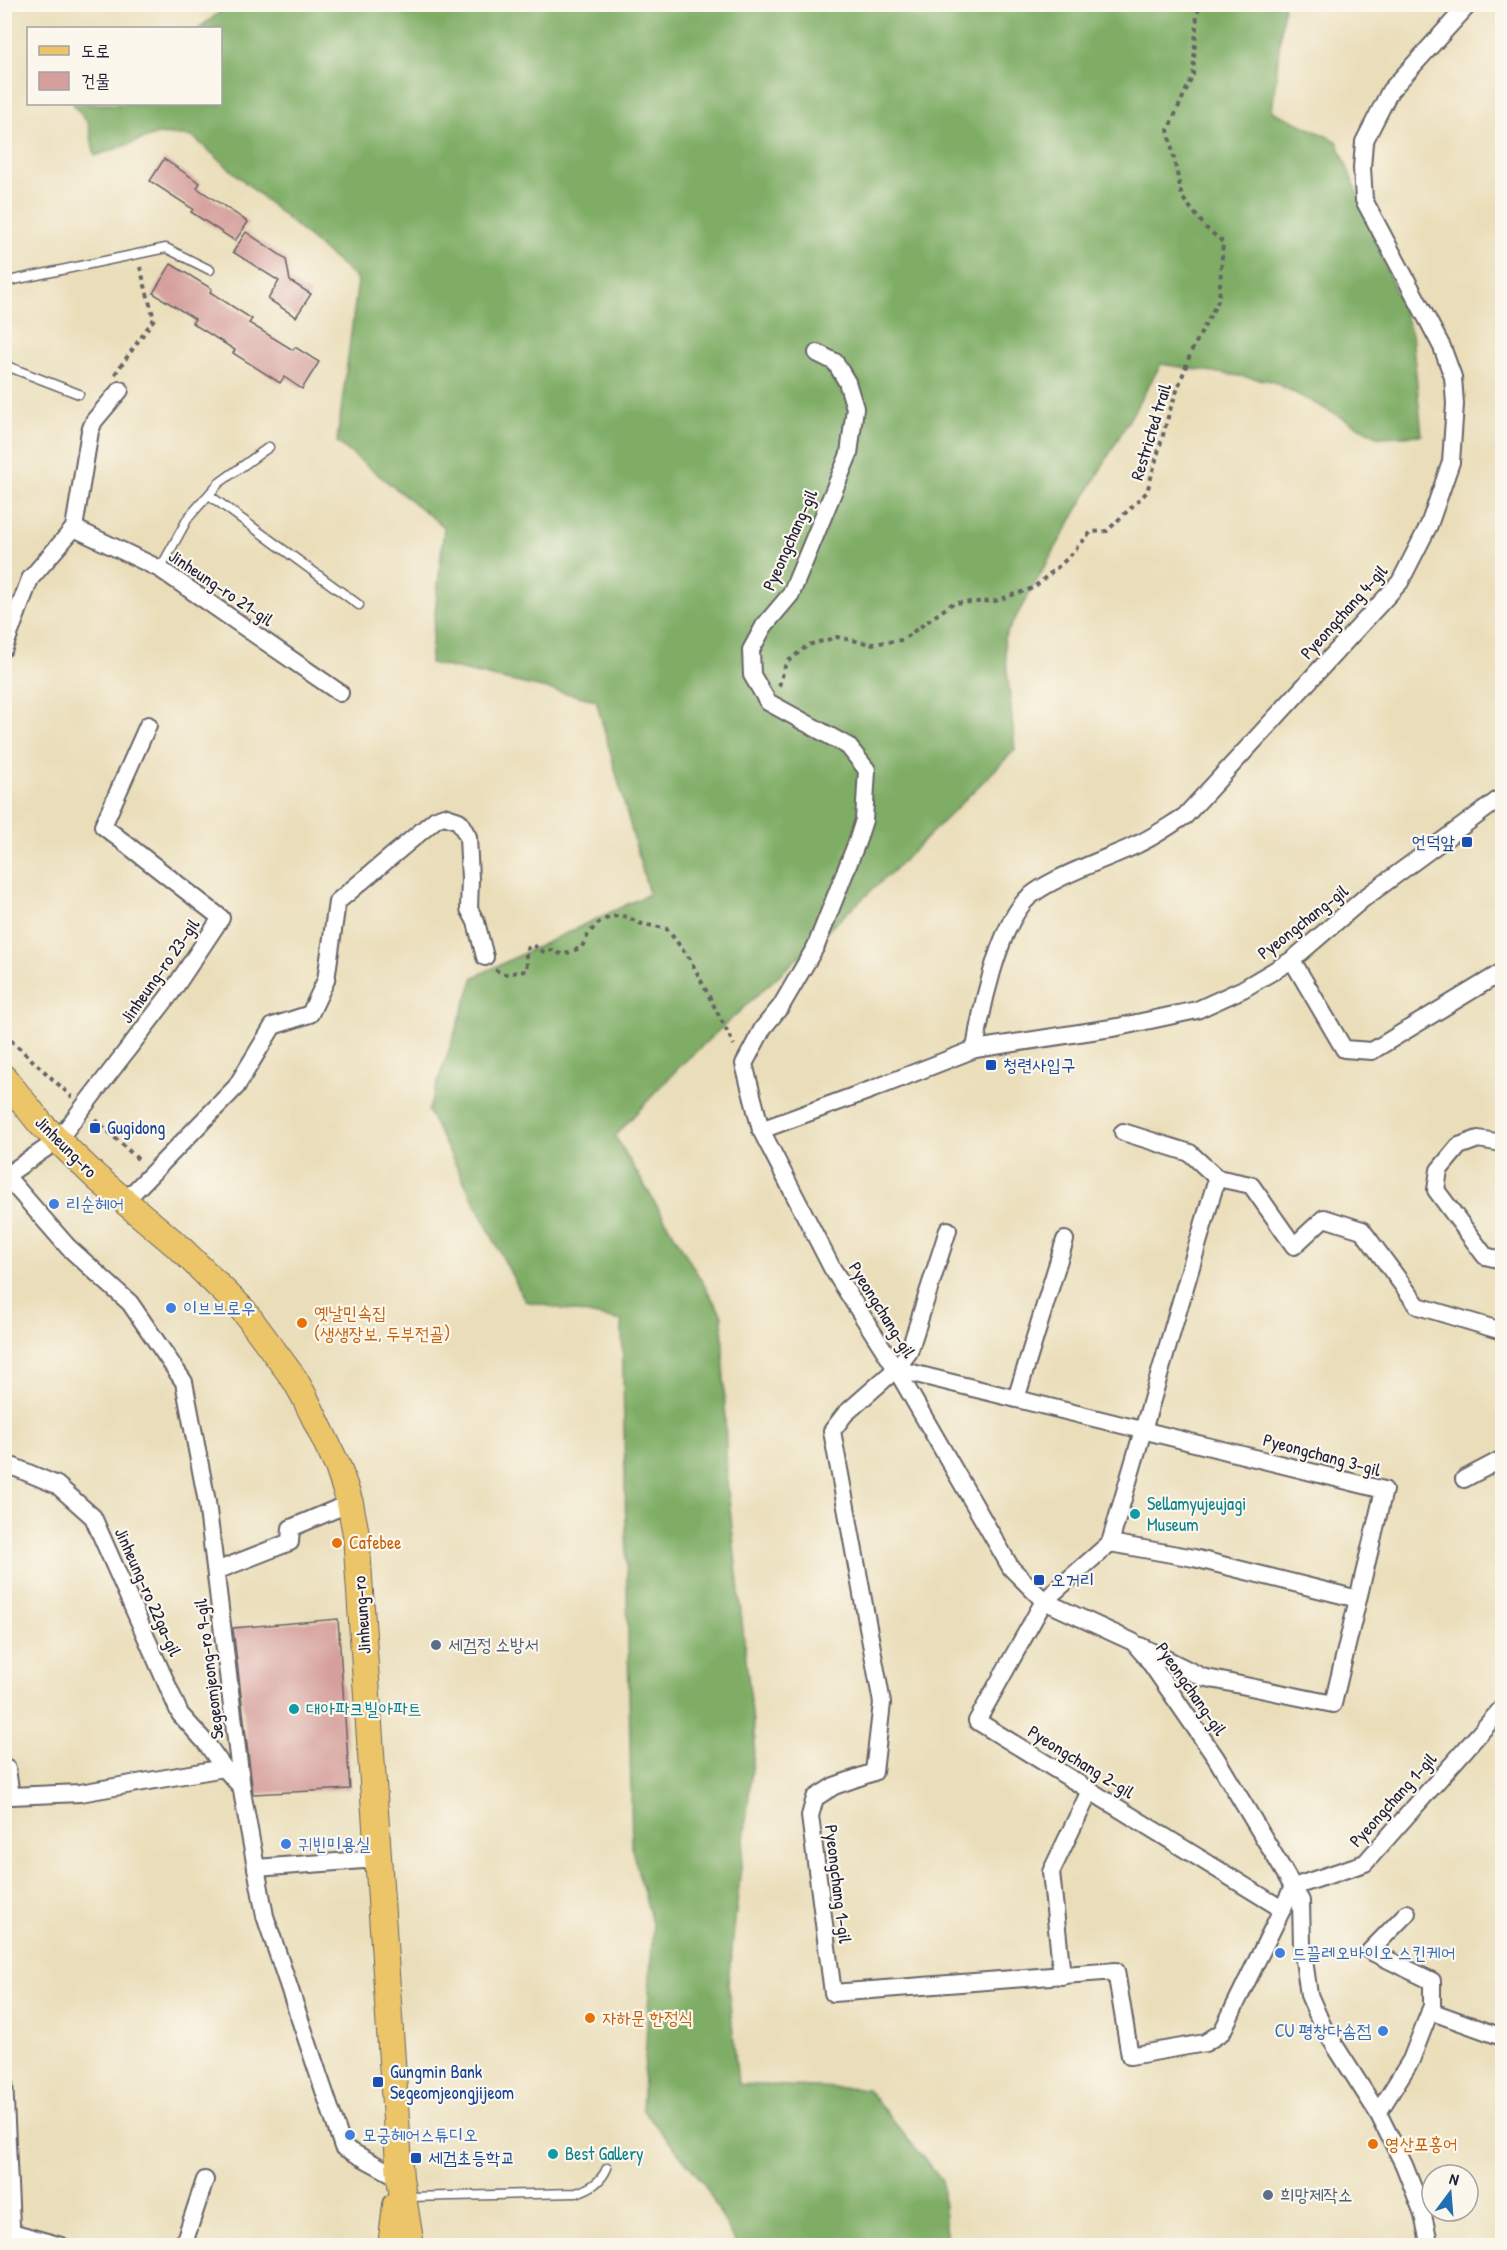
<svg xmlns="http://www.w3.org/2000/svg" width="1507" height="2250" font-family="'Patrick Hand','Poor Story',sans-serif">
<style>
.forest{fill:#7fad66;stroke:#506850;stroke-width:1.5}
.building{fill:#d59f9b}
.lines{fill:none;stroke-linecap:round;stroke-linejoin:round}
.lane-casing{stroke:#686467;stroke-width:11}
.street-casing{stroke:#686467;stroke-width:20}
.primary-casing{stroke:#686467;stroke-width:28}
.path{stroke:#686467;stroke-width:4;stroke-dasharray:4.5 4.5;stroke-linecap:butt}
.lane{stroke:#fff;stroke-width:8}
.street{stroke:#fff;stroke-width:16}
.primary{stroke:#ecc569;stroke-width:26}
.transit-dot{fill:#1a4fb4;stroke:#fbf7ec;stroke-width:2}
.shop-dot{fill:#3f7fe0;stroke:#fbf7ec;stroke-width:2}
.food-dot{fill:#e8710a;stroke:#fbf7ec;stroke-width:2}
.culture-dot{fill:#0f9aa8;stroke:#fbf7ec;stroke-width:2}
.service-dot{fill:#5c6f8a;stroke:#fbf7ec;stroke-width:2}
.labels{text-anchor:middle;stroke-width:4.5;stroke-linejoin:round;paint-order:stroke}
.street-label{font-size:18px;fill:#22223b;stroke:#fbf7ec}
.transit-label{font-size:18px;fill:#164399;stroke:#fbf7ec;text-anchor:start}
.shop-label{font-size:18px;fill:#366cbe;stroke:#fbf7ec;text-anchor:start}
.food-label{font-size:18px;fill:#c56008;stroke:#fbf7ec;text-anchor:start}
.culture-label{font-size:18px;fill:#0d838f;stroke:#fbf7ec;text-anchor:start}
.service-label{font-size:18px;fill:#4e5e75;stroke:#fbf7ec;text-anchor:start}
</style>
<rect width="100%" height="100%" fill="#fbf7ec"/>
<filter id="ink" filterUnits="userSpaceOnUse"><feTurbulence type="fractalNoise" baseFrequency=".0167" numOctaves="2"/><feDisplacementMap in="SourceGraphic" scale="12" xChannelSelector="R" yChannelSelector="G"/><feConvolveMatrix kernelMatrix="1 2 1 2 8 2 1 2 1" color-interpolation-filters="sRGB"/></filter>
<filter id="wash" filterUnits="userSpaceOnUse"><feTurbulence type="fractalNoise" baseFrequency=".008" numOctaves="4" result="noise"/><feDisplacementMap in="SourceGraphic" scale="24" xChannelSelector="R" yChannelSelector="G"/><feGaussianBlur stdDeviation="1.35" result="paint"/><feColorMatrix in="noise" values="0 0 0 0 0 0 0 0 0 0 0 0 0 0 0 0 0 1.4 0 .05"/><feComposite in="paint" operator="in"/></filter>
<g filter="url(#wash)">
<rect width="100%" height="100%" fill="#eadeba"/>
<path class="forest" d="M224,5h1060l-12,106 65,30 75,193 10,101 -43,2 -107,-56 -111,-17 -157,274 11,112 -118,117 -216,198 -66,71 107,179 5,166 28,261 -27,241 10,101 129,5 75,92 5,64h-210l-34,-63 -61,-73 11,-183 -21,-76 -10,-529 -97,-20 -97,-190 46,-134 175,-83 -53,-194 -166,-37 14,-136 -107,-85 21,-162 -165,-143 -35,-3 -63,22 -7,-33 -15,-19h147v-76h-21l25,-19z"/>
<g id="blocks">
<g class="building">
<path d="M164,159l36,24 -3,5 51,34 -13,19 -44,-29 2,-3 -43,-28z"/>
<path d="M246,232l40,27 4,22 21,13 -15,23 -28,-18 11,-18 -46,-29z"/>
<path d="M171,264l41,25 -2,3 42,27 -3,4 44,27 2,-3 24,15 -17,27 -18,-12 -4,6 -47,-30 2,-3 -43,-27 3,-4 -42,-26z"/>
<path d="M338,1619l12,170 -97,5 -20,-166z"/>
</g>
</g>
</g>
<g filter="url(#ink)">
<use href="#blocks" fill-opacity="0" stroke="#686467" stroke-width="1.5"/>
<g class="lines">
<g class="lane-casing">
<g id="lane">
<path d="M4,282l162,-34 44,22"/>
<path d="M4,365l75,29"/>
<path d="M209,495l150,110"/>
<path d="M160,569l28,-51 31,-35 50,-36"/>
<path d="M408,2197l168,-4c15,-5 25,-11 31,-25"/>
</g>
</g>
<g class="street-casing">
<g id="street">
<path d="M817,353l18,9 12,20 8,26 -6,46 -58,140 -27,32 -13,24 1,25 16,27 80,44 19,24 -3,50 -7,22 -41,104 -35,60 -18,22 -19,36 17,66 71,138 64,101 115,199 33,33 89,41 14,16 69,100 66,110 19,33 1,45 7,49 14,32 55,86 26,52 18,46 8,35"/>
<path d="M74,528l16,-97 4,-10 26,-31"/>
<path d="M4,648l26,-69 44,-51 86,41 180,124"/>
<path d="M1292,960l52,89 28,2 130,-79"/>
<path d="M975,1049c6,-40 23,-117 49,-147 18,-22 86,-44 114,-58 16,-7 32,-19 47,-28l215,-234 29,-57 22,-63 4,-58 -2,-27 -11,-30 -78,-147 -2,-32 2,-26 26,-51 79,-87"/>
<path d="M761,1130l112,-41 102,-40 143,-22 79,-17 46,-21 49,-29 71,-61 139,-102"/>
<path d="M1123,1132l67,21 27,25 34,7 43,61 30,-28 38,12 56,76 84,25"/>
<path d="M1502,1143l-24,-4 -19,7 -20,24 -3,20 49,66 17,4"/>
<path d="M6,1176l62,71 62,56 54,79 23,120 36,295 22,119 78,231 57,31"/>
<path d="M4,1177l54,-37 113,-147 50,-75 -118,-92 45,-101"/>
<path d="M1217,1178l-107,365 -66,58 -67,120 305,188"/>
<path d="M124,1202l112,-115 37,-61 37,-12 16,-34 11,-78 99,-83 8,-3 15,5 9,16 2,42 -1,30 7,13 9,35"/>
<path d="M948,1230l-39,122 -13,17 -51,45 -13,17 50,272 -8,69 -40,14 -19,12 -5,18 23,177 283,-22 14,85 75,-13 17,-11 71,-145 72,-24 137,-155"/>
<path d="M896,1369l488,121 -51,214 -131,-27 -62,-31"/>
<path d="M1016,1399l49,-159"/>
<path d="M4,1466l10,1 43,18 36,32 87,197 26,29 18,25 18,20"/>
<path d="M1464,1479l38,-20"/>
<path d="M1110,1543l84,15 164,41"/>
<path d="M216,1571l74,-29 1,-14 59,-25"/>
<path d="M4,1768l3,1 4,27 69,-3 144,-25"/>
<path d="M256,1868l121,-9"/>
<path d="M1062,1976l-11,-104 39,-81"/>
<path d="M1430,2011l72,26"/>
<path d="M4,2081l8,165"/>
<path d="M1378,2113l33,-53 21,-54v-25l-62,-30 37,-38"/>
<path d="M4,2230l57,16"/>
<path d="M183,2246l22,-66"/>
</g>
</g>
<g class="primary-casing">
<g id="primary">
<path d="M4,1078l37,46 55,53 85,72 63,62 51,69 9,16 34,71 12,36 6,31 44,644 11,68"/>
<path d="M391,2246l5,-41"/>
</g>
</g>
<g class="path">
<path d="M115,374l39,-55 -14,-52"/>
<path d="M779,686l7,-23 22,-18 29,-8 34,7 31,-4 51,-37 42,-2 38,-13 34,-29 24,-27 16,-1 40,-39 23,-82 21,-58 28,-53 4,-57 -17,-14 -24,-31 -14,-67 25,-55 4,-61 4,-10"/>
<path d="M495,970l10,4 21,-3 1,-9 -2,-12 8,-5 11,7 8,-2 11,5 19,-8c7,-18 23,-35 44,-30 4,1 8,4 13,6 9,3 19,3 28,6l23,30 44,86"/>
<path d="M4,1034l68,63"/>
<path d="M95,1119l45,42"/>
</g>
<use href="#lane" class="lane"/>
<use href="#street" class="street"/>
<use href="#primary" class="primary"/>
</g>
</g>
<g class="transit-dot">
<rect x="1461" y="836" width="12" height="12" rx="3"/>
<rect x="985" y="1059" width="12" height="12" rx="3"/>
<rect x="89" y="1122" width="12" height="12" rx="3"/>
<rect x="1033" y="1574" width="12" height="12" rx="3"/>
<rect x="372" y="2076" width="12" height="12" rx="3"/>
<rect x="410" y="2152" width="12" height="12" rx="3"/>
</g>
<g class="shop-dot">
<circle cx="54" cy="1204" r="6"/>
<circle cx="171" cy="1308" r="6"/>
<circle cx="286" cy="1844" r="6"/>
<circle cx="1280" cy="1953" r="6"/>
<circle cx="1383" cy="2031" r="6"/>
<circle cx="350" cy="2135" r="6"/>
</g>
<g class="food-dot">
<circle cx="302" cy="1323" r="6"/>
<circle cx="337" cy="1543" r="6"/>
<circle cx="590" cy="2018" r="6"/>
<circle cx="1373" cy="2144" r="6"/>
</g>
<g class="culture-dot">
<circle cx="1135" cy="1514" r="6"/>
<circle cx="294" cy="1709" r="6"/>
<circle cx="553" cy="2154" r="6"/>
</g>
<g class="service-dot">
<circle cx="436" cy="1645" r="6"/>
<circle cx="1268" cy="2195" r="6"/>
</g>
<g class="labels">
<g class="street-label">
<text transform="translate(1151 432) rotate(-73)" y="6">Restricted trail</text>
<text transform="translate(790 540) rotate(-66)" y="6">Pyeongchang-gil</text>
<text transform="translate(221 588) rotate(34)" y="6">Jinheung-ro 21-gil</text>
<text transform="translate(1344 612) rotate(-48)" y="6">Pyeongchang 4-gil</text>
<text transform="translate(1303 922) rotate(-38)" y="6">Pyeongchang-gil</text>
<text transform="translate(160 971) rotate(-55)" y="6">Jinheung-ro 23-gil</text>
<text transform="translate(66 1147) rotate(45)" y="6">Jinheung-ro</text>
<text transform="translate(882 1310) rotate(58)" y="6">Pyeongchang-gil</text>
<text transform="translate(1322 1455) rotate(15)" y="6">Pyeongchang 3-gil</text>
<text transform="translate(148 1592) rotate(66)" y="6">Jinheung-ro 22ga-gil</text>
<text transform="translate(362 1615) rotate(-94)" y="6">Jinheung-ro</text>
<text transform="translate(209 1669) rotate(-97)" y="6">Segeomjeong-ro 9-gil</text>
<text transform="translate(1191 1689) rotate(55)" y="6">Pyeongchang-gil</text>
<text transform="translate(1081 1762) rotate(32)" y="6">Pyeongchang 2-gil</text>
<text transform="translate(1393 1800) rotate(-48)" y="6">Pyeongchang 1-gil</text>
<text transform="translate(838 1884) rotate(83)" y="6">Pyeongchang 1-gil</text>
</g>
<g class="transit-label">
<text x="1455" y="848" text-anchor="end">언덕앞</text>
<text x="1003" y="1071">청련사입구</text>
<text x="107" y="1134">Gugidong</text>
<text x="1051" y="1586">오거리</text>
<text x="390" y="2078">Gungmin Bank<tspan x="390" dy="21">Segeomjeongjijeom</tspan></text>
<text x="428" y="2164">세검초등학교</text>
</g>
<g class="shop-label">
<text x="66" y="1210">리순헤어</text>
<text x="183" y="1314">이브브로우</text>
<text x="298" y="1850">귀빈미용실</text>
<text x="1292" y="1959">드끌레오바이오 스킨케어</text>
<text x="1371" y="2037" text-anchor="end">CU 평창다솜점</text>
<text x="362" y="2141">모궁헤어스튜디오</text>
</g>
<g class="food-label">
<text x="314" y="1319">옛날민속집<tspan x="314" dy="21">(생생장보, 두부전골)</tspan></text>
<text x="349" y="1549">Cafebee</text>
<text x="602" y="2024">자하문 한정식</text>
<text x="1385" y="2150">영산포홍어</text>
</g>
<g class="culture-label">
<text x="1147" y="1510">Sellamyujeujagi<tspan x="1147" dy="21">Museum</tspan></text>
<text x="306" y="1715">대아파크빌아파트</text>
<text x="565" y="2160">Best Gallery</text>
</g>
<g class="service-label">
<text x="448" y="1651">세검정 소방서</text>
<text x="1280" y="2201">희망제작소</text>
</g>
</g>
<rect width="1507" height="2250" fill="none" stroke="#fbf7ec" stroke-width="24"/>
<rect x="27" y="27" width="195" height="78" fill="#fbf7ec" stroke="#a4a2a5" stroke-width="1.5"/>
<rect x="39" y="46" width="30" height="9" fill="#ecc569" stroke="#a4a2a5" stroke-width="1.5"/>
<text x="81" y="57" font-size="18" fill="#22223b">도로</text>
<rect x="39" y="72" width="30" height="18" fill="#d59f9b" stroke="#a4a2a5" stroke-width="1.5"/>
<text x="81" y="87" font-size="18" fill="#22223b">건물</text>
<g transform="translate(1450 2193) rotate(16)"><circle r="28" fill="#fbf7ec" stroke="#a4a2a5" stroke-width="1.5"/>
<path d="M0-4.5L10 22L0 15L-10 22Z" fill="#1f6fb2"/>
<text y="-9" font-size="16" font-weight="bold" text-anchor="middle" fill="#22223b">N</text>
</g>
</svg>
